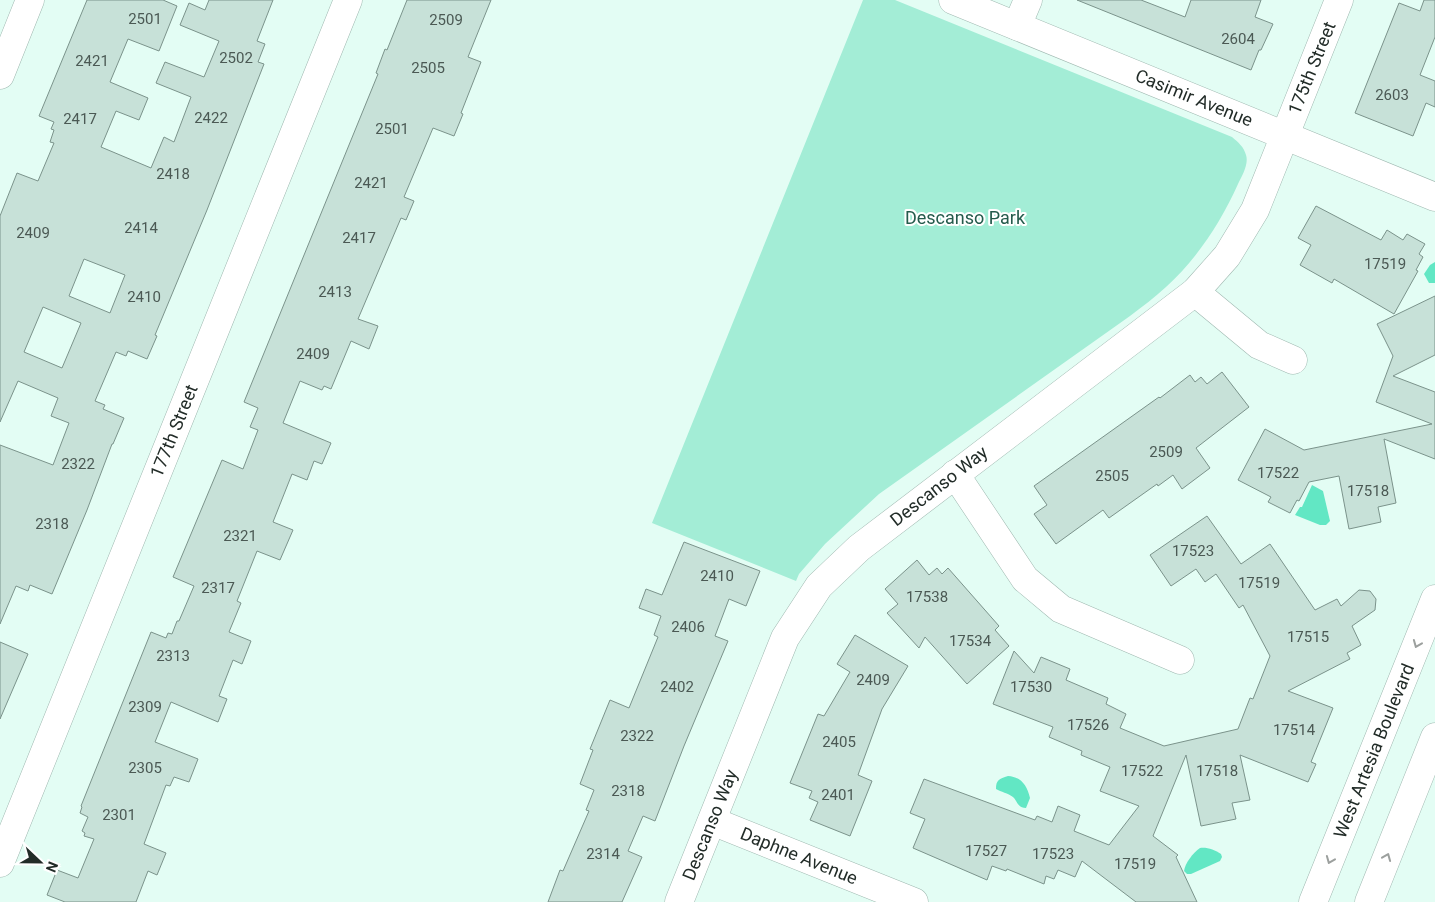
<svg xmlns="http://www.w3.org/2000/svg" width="1435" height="902" font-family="Roboto,sans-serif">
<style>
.green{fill:#a3edd6}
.water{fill:#62e7c4}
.building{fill:#c7e1d8;stroke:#7b938b;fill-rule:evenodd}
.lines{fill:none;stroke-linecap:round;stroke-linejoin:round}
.minor-casing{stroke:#9fb8b0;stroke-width:29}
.primary-casing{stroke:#9fb8b0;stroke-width:29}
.minor{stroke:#fff;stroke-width:28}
.primary{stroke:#fff;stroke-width:28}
.oneway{stroke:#9ca09e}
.labels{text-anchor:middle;stroke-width:4;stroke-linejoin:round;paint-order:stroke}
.number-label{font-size:15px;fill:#4b5954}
.street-label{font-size:18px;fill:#222c28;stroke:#fff}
.park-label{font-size:18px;fill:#245b4c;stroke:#fff}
</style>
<rect width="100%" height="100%" fill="#e3fdf4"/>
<path class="green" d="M863,0h32l337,137c6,5 12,10 14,18 3,9 -4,21 -8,29 -17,38 -41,75 -72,103 -11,10 -24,20 -36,29l-251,178 -54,50 -26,30 -3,7 -144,-58z"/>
<g class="water">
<path d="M1435,262v21h-6l-5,-9 6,-9z"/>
<path d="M1312,485l11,6 7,30 -4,4h-6l-25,-10 5,-8h2z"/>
<path d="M1008,776c13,1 19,9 22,22l-4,10c-9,-1 -8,-6 -13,-11 -5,-4 -12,-5 -17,-8 0,-9 3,-10 12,-13z"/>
<path d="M1200,848c7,-1 15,2 21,6l1,3 -2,4 -29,13h-4l-3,-3c1,-8 9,-18 16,-23z"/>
</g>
<g class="building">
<path d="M87,0h76l14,6 -18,45 -31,-12 -18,43 38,16 -9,22 -23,-9 -15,36 50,21 13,-31 10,5 17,-45 -35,-14 9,-21 39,15 15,-36 -39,-16 9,-22 16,7 4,-10h64l-16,41 8,3 -7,18 6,2 -57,146 -52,125 2,1 -10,23 -19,-8 -2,5 -10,-4 -21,49 10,4 -2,4 21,9 -11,26h-1l-25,66 -35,84 -22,-9 -2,6 -12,-5 -16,38v-179l53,20 16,-42 -18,-7 7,-18 -40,-17 -18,41v-206l17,-43 21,8 16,-38 -4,-1 4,-12 -3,-1 3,-7 -15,-6zM84,259l41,16 -15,38 -41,-17zM43,307l38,16 -19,45 -38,-16z"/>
<path d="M407,0h84l-23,57 13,5 -20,51 2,1 -9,22 -21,-8 -29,69 10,4 -8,19 -5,-2 -43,101 20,7 -9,23 -18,-8 -20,48 -7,-3 -2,4 -22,-9 -17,42 48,20 -9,21 -8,-3 -7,19 -15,-6 -19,48 20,8 -13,30 -23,-9 -20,50 4,2 -12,29 22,9 -9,23 -9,-4 -14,36 8,3 -9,23 -47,-20 -16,40 43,17 -9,23 -15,-5 -4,9 -4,-1 -22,59 22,9 -9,22 -9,-4 -12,31h-71l-18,-7 10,-25 21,8 16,-39 -10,-3 1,-3 -3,-2 6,-14 -8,-4 2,-6 -1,-1 70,-174 15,6 2,-5 4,1 5,-13h2l15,-35 -21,-9 49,-117 21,9 15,-39 -8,-3 8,-19 -14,-6 134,-328 -2,-1 9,-24 2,1z"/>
<path d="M1077,0h64l44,17 6,-17h70l-6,17 18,7 -12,26h-2l-8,20z"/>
<path d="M1424,0h11v37l-15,38 15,6v26l-9,-4 -13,33 -58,-23 44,-110 21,8z"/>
<path d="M1316,206l65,34 6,-10 16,10 4,-6 18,10 -6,10 4,3 -7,13 2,1 -24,43 -60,-35 -2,4 -32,-18 11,-20 -13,-7z"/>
<path d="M1435,296v59l-42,21 42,16v67l-51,-20 12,64 -18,4 3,15 -32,7 -10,-53 -30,6 -10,19 -2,-1 -7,13 -22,-11 3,-5 -33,-17 27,-51 39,21 128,-26 -56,-22 17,-46 -16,-32z"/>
<path d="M1222,372l27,35 -53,41 14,20 -28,21 -9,-14 -15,11 -1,-2 -48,34 -6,-8 -47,34 -22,-30 13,-9 -13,-19 125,-89 1,1 30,-23 5,7 6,-5 6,7z"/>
<path d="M1207,516l34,48 29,-20 45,66 22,-11 4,7 18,-16 11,1 6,8 -1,11 -23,16 9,19 -14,8 3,6 -62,32 45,17 -22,54 5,2 -8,18 -68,-27 10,45 -18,3 4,16 -35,7 -15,-71 -33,81 25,19 -2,2 21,45h-61l-54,-41 -7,16 -17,-7 -4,9 -8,-3 -2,8 -37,-15 -1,2 -14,-5 -5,14 -74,-32 12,-29 -15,-6 14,-34 111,41 2,-4 15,6 6,-16 22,9 -6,16 35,14 30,-39 -39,-15 10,-24 -29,-12 1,-4 -33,-14 4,-10 -60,-23 21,-53 20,22 7,-16 29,12 -4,11 42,18 -2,6 20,10 -6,14 44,18 74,-17 12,-31 3,1 17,-43 -27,-51 -4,3 -23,-34 -11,8 -9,-13 -25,17 -21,-31z"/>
<path d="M684,542l76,29 -14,35 -17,-7 -14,37 13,5 -44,105 -29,75 -12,-5 -15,35 14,6 -20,45h-74l12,-32 3,1 26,-60 -3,-1 8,-20 -14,-6 13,-34 -3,-1 20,-49 19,8 29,-71 -4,-2 7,-19 -22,-8 7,-19 16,6z"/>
<path d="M917,560l12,15 8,-7 5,6 6,-6 51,58 -4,4 14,16 -42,38 -42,-47 -6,11 -32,-35 11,-9 -13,-15z"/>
<path d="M855,635l53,31 -26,43 -24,66 14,6 -22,55 -40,-16 8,-18 -9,-4 3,-7 -22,-8 28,-69 6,2 26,-44 -13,-8z"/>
<path d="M0,642l28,12 -28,65z"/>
</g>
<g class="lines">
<g class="minor-casing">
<g id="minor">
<path d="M953,0l482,197"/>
<path d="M1017,26l11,-26"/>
<path d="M0,75l30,-75"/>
<path d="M1195,292l64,53 34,15"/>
<path d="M955,474l70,105 36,30 119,51"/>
<path d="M712,821l202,81"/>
<path d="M0,863l348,-863"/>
<path d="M679,902l106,-264 34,-52 40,-38 336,-256 32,-36 28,-46 84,-210"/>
</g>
</g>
<g class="primary-casing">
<g id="primary">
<path d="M1313,902l122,-303"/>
<path d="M1369,902l66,-165"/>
</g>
</g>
<use href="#minor" class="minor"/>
<use href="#primary" class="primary"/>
</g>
<defs><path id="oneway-chevron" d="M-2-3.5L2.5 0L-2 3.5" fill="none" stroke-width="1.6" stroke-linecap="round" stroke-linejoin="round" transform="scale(1.25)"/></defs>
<g class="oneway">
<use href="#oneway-chevron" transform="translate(1417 644) rotate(112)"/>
<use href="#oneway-chevron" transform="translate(1387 857) rotate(-68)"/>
<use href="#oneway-chevron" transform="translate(1330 860) rotate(112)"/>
</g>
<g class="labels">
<g class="number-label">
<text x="145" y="24">2501</text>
<text x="446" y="25">2509</text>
<text x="1238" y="44">2604</text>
<text x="236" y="63">2502</text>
<text x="92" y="66">2421</text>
<text x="428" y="73">2505</text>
<text x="1392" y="100">2603</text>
<text x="211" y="123">2422</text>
<text x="80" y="124">2417</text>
<text x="392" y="134">2501</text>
<text x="173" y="179">2418</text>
<text x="371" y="188">2421</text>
<text x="141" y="233">2414</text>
<text x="33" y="238">2409</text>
<text x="359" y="243">2417</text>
<text x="1385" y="269">17519</text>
<text x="335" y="297">2413</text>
<text x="144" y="302">2410</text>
<text x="313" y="359">2409</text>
<text x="1166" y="457">2509</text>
<text x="78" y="469">2322</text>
<text x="1278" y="478">17522</text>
<text x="1112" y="481">2505</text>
<text x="1368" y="496">17518</text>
<text x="52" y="529">2318</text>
<text x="240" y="541">2321</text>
<text x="1193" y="556">17523</text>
<text x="717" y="581">2410</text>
<text x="1259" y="588">17519</text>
<text x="218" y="593">2317</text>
<text x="927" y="602">17538</text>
<text x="688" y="632">2406</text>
<text x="1308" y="642">17515</text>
<text x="970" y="646">17534</text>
<text x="173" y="661">2313</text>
<text x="873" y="685">2409</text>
<text x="677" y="692">2402</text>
<text x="1031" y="692">17530</text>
<text x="145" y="712">2309</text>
<text x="1088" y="730">17526</text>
<text x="1294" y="735">17514</text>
<text x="637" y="741">2322</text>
<text x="839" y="747">2405</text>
<text x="145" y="773">2305</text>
<text x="1142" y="776">17522</text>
<text x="1217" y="776">17518</text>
<text x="628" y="796">2318</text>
<text x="838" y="800">2401</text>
<text x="119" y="820">2301</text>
<text x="986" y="856">17527</text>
<text x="603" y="859">2314</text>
<text x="1053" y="859">17523</text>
<text x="1135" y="869">17519</text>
</g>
<g class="street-label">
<text transform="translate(1312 68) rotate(-68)" y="6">175th Street</text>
<text transform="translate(1194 98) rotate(22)" y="6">Casimir Avenue</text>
<text transform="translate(174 431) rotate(-68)" y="6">177th Street</text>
<text transform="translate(939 486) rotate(-38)" y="6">Descanso Way</text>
<text transform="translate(1374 751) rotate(-68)" y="6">West Artesia Boulevard</text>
<text transform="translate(710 825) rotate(-68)" y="6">Descanso Way</text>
<text transform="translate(799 856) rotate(22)" y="6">Daphne Avenue</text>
</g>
<g class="park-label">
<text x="965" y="224">Descanso Park</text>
</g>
</g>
<g transform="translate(40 862) rotate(112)" stroke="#ffffff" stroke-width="4" paint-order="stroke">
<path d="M0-4L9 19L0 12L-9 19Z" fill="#222c28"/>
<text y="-8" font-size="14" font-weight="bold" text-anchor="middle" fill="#222c28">N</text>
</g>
</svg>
